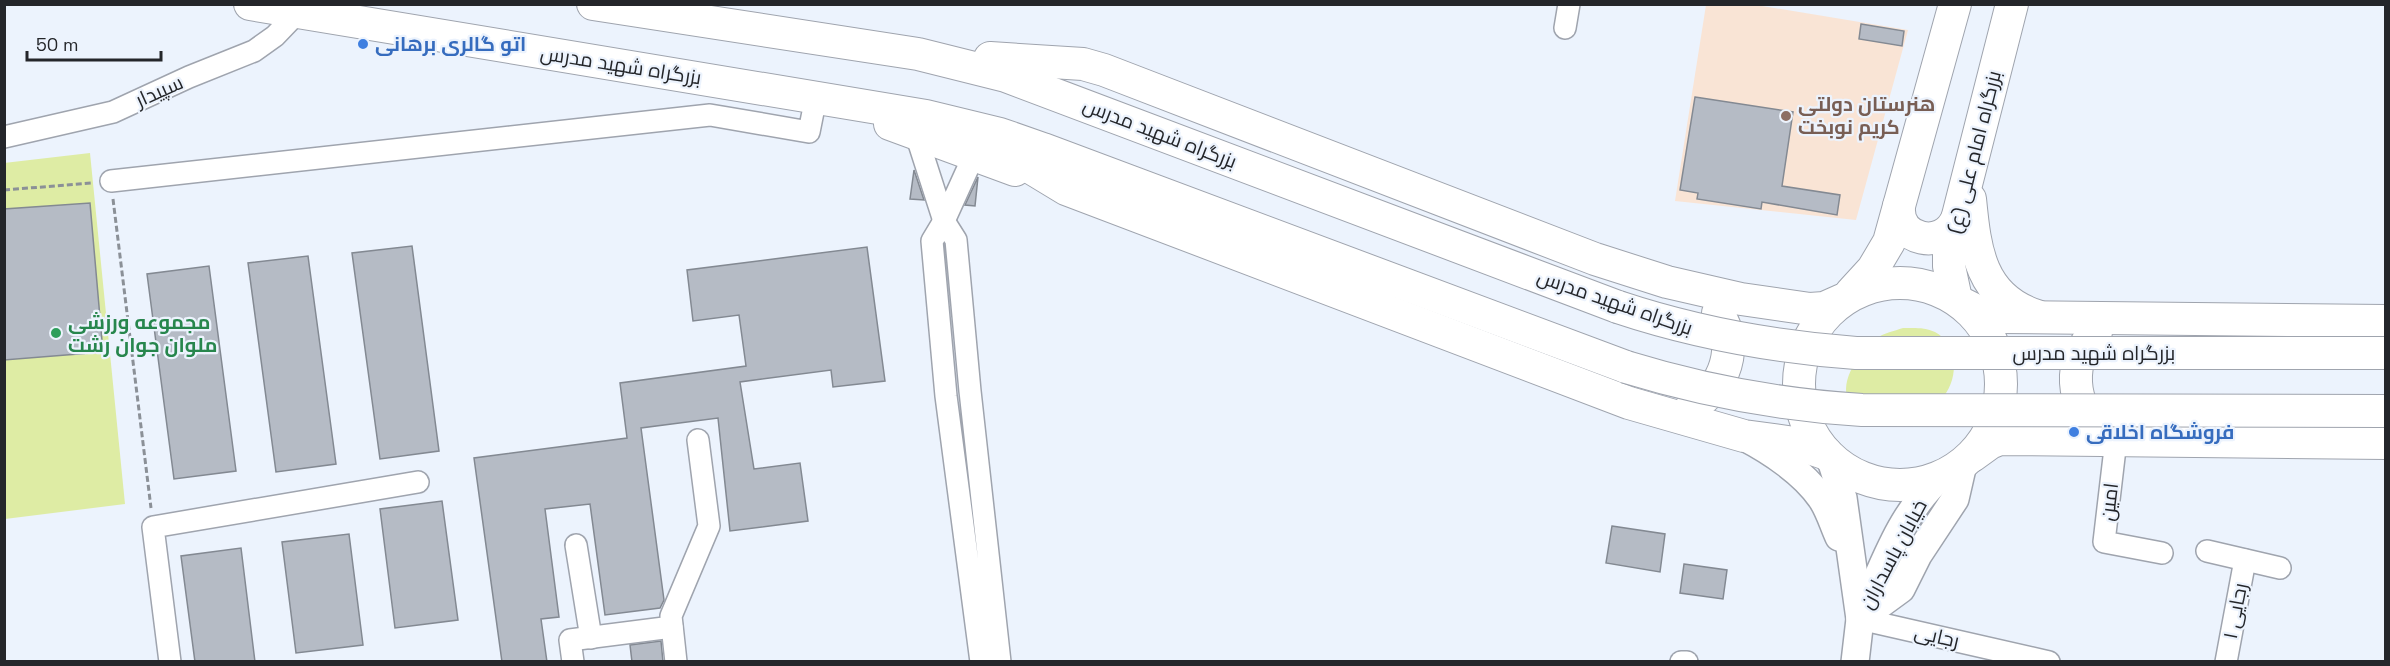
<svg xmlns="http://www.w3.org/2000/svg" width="2390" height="666" font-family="'Space Grotesk',Cairo,sans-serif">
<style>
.education{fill:#f9e4d5}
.green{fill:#deeca4}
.building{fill:#b5bbc5;stroke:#838992;stroke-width:1.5}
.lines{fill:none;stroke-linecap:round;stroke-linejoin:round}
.minor-casing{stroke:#9fa4ae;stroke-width:24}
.major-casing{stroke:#9fa4ae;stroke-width:30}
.highway-casing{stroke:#9fa4ae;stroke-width:34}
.path{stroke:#8b9097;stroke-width:3;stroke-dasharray:6 3;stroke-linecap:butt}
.minor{stroke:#fff;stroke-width:21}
.major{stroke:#fff;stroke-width:27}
.highway{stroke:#fff;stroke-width:32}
.highway-bridge-casing{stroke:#9fa4ae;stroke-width:34;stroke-linecap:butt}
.highway-bridge{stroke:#fff;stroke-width:32}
.shop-dot{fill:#3f7fe0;stroke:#ecf3fd;stroke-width:2}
.education-dot{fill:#8d6e63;stroke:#ecf3fd;stroke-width:2}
.leisure-dot{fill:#2e9e5b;stroke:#ecf3fd;stroke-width:2}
.labels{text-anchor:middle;stroke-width:4.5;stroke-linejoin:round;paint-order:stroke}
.shop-label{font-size:20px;font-weight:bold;fill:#366cbe;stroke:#ecf3fd;text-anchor:start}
.street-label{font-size:20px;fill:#24262a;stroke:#ecf3fd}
.education-label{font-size:20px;font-weight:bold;fill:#785e54;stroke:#ecf3fd;text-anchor:start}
.leisure-label{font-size:20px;font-weight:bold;fill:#27864d;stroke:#ecf3fd;text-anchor:start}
</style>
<rect width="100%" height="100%" fill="#ecf3fd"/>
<path class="education" d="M1706,5h50l152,25 -52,190 -181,-19z"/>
<g class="green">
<path d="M90,153l35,351 -120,15 -1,-356z"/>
<path d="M1903,328c11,0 22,-1 32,4 23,12 24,45 9,64 -4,6 -12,10 -18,15 -13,10 -23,17 -41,16 -13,0 -19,-6 -27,-15 -3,-3 -7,-7 -9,-10 -11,-22 12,-51 28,-64 7,-5 17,-7 26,-10z"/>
</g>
<g class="building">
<path d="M1861,24l43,7 -2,15 -43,-7z"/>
<path d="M1695,97l98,15 -11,74 58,9 -3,20 -75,-13 -1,7 -64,-10 1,-6 -18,-3z"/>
<path d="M914,170l10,30 -14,-1z"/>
<path d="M978,177l-3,29 -10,-1z"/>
<path d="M90,203l13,149 -99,8v-151z"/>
<path d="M412,246l27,205 -59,8 -28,-206z"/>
<path d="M867,247l18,134 -52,6 -2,-17 -91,12 14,87 46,-6 8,58 -78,10 -12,-113 -77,10 23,172 -4,8 -55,7 -15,-111 -45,5 14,108 -18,2 6,43h-45l-28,-204 153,-20 -7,-55 126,-17 -7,-51 -46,6 -6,-51z"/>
<path d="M308,256l28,208 -60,8 -28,-209z"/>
<path d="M209,266l27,205 -62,8 -27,-205z"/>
<path d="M442,501l16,119 -63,8 -15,-119z"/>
<path d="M1612,526l53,8 -5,38 -54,-9z"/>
<path d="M349,534l14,111 -67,8 -14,-111z"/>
<path d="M241,548l14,114h-60l-14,-106z"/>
<path d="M1684,564l43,6 -4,29 -43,-6z"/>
<path d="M661,641l2,21h-31l-2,-17z"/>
</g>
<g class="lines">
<g class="minor-casing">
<g id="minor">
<path d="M1565,28l4,-24"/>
<path d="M916,134l28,87 30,-66"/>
<path d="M4,137l109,-25 76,-35 65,-26 21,-15 23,-24"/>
<path d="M111,181l599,-66 99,17 7,-35"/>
<path d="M2116,440l-12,102 58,11"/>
<path d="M576,545l15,93"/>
<path d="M2207,551l73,17"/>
<path d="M1860,619l189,43"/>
<path d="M170,662l-17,-135 265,-45"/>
<path d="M573,662l-3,-22 102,-13"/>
<path d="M676,662l-5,-46 38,-90 -11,-86"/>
<path d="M981,662l-35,-266 -14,-155 12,-20 12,19 14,151 30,271"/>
<path d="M1681,662h6"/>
<path d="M2226,662l19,-102"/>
</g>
</g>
<g class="major-casing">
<g id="major">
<path d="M1744,437c27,14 60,36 77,61 8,11 12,26 18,39"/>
<path d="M1830,457l13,41 17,121 -5,43"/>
<path d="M1860,618c22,-49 41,-107 82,-142"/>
<path d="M1860,619l41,-30 17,-34 37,-56 8,-35"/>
</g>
</g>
<g class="highway-casing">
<g id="highway">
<path d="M250,4l676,112 74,18 43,15 583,218"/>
<path d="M593,4l325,50 88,22 612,231"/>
<path d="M990,58l93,6 21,6 491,189 72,23 74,17 69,10 14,-1 18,-8"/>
<path d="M890,124l125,46"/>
<path d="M995,146l71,43 563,214 115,33 51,7 32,11"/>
<path d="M1970,199c5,51 10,99 67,117"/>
<path d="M1899,206c-3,35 44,45 58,13"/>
<circle cx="1900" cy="384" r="101"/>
<path d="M1851,293l22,-24 16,-27 66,-238"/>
<path d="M1956,299l-7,-33v-15l63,-247"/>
<path d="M1963,304l18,9 19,4 386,4"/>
<path d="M2096,332c-29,28 -26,74 5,98"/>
<path d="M1692,406c34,-19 47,-60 26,-93"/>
<path d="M1972,456l18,-13 10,-4 386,4"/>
</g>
</g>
<g class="path">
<path d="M4,190l88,-7"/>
<path d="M113,199l38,309"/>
</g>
<use href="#minor" class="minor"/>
<use href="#major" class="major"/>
<use href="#highway" class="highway"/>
<g class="highway-bridge-casing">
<g id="highway-bridge">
<path d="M1618,307c78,26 157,40 238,46h530"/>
<path d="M1626,367c78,24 155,38 236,43l524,1"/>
</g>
</g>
<use href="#highway-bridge" class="highway-bridge"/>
</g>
<g class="shop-dot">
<circle cx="363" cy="44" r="6"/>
<circle cx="2074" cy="432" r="6"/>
</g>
<circle class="education-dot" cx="1786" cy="116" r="6"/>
<circle class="leisure-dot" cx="56" cy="333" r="6"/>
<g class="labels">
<g class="shop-label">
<text x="375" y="51">اتو گالری برهانی</text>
<text x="2086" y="439">فروشگاه اخلاقی</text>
</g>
<g class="street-label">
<text transform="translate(621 65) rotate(9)" y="7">بزرگراه شهید مدرس</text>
<text transform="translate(159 91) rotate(-24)" y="7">سپیدار</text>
<text transform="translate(1160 133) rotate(21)" y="7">بزرگراه شهید مدرس</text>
<text transform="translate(1974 152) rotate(-76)" y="7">بزرگراه امام علی (ع)</text>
<text transform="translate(1615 302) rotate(19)" y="7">بزرگراه شهید مدرس</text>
<text x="2094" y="360">بزرگراه شهید مدرس</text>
<text transform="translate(2109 502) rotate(-83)" y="7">امین</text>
<text transform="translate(1893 554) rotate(-62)" y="7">خیابان پاسداران</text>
<text transform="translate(2235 611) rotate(-79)" y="7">رجایی ۱</text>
<text transform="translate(1937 636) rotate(13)" y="7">رجایی</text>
</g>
<g class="education-label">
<text x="1798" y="111">هنرستان دولتی<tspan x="1798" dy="23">کریم نوبخت</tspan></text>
</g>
<g class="leisure-label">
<text x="68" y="329">مجموعه ورزشی<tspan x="68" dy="23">ملوان جوان رشت</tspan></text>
</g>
</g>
<rect width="2390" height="666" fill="none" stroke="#24262a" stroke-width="12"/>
<path d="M27 51v9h134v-9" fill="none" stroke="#24262a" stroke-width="3"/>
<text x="36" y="51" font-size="18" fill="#24262a" stroke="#ecf3fd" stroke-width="4.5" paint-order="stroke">50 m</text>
</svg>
